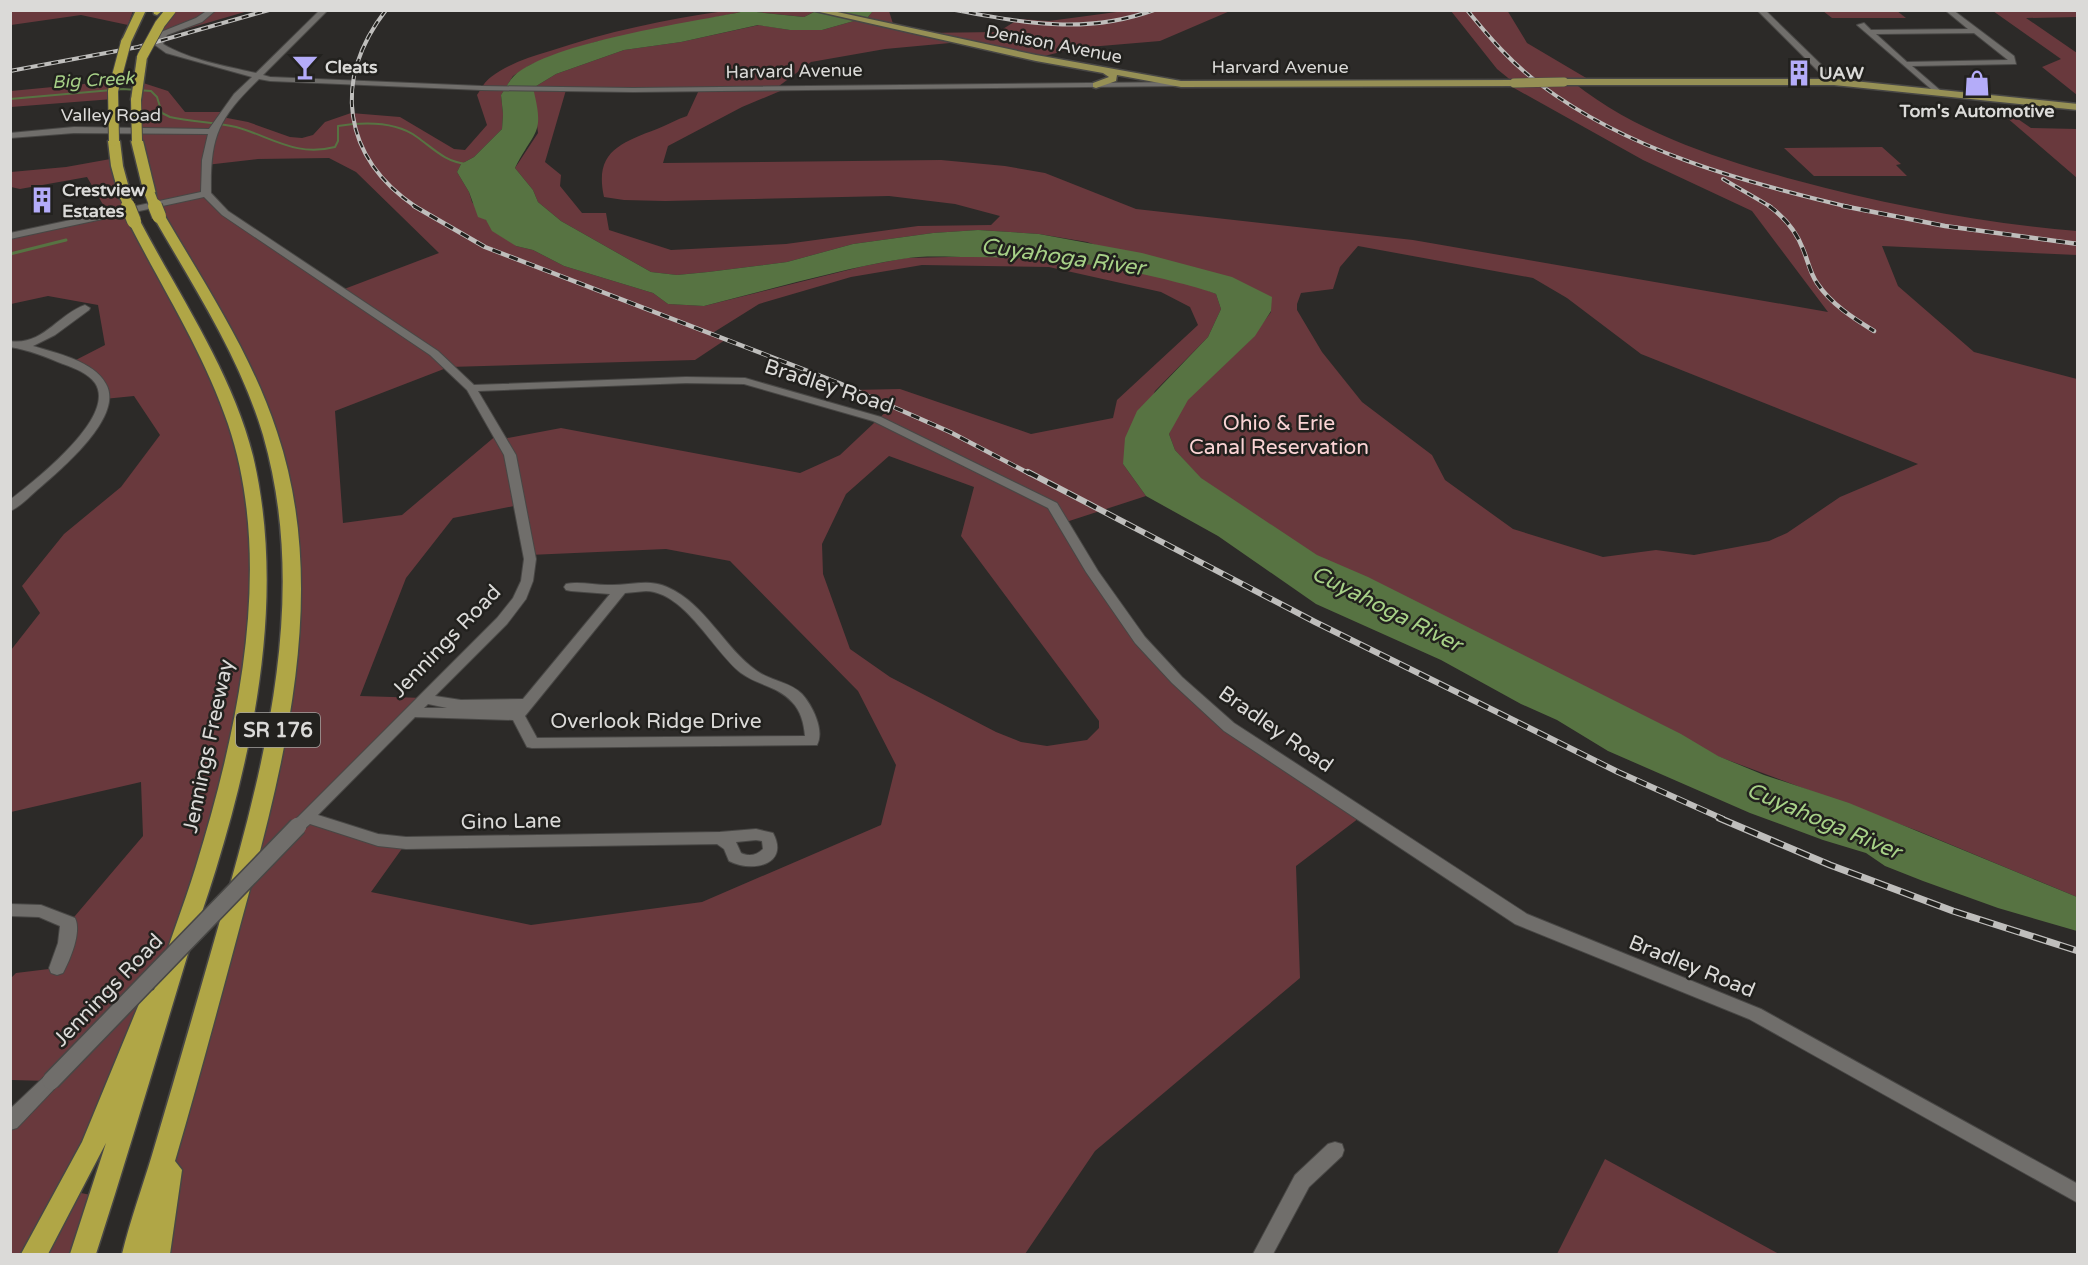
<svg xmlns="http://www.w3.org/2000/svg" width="2088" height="1265" font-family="'Varela Round',sans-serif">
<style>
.green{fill:#69393d;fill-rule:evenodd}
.water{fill:#577342}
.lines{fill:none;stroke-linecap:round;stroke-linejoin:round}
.stream-far1{stroke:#577342;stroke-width:2}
.stream{stroke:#577342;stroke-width:3}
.minor-casing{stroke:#484745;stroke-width:2}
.major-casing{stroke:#484745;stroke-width:3}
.highway-casing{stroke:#484745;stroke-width:3}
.minor{fill:#706e6b;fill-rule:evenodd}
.major{fill:#969055;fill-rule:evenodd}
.highway{fill:#b0a646;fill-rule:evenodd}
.rail-far3-casing{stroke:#bfbebc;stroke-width:4}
.rail-far2-casing{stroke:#bfbebc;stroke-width:4.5}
.rail-far1-casing{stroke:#bfbebc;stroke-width:6}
.rail-casing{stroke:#bfbebc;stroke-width:7}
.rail-far3{stroke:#22211e;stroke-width:2;stroke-dasharray:7;stroke-linecap:butt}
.rail-far2{stroke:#22211e;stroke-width:3;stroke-dasharray:9;stroke-linecap:butt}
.rail-far1{stroke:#22211e;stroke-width:4;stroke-dasharray:11;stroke-linecap:butt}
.rail{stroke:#22211e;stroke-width:4.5;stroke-dasharray:14;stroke-linecap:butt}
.minor-bridge-casing{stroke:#484745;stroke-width:20;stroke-linecap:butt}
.major-bridge-casing{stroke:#484745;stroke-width:10;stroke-linecap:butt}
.highway-bridge-far1-casing{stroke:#484745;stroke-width:12;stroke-linecap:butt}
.highway-bridge-casing{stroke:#484745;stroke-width:16;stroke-linecap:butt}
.minor-bridge{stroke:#706e6b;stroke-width:17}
.major-bridge{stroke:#969055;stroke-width:9}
.highway-bridge-far1{stroke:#b0a646;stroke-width:10}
.highway-bridge{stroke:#b0a646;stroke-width:14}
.labels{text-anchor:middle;stroke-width:5;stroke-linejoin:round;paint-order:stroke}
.far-street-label{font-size:18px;fill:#dbdad8;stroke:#22211e}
.far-poi-label{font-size:18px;font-weight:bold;fill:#dbdad8;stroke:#22211e;text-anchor:start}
.far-water-label{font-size:18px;font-style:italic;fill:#a7d187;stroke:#22211e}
.shield{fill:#22211e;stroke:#a4a2a0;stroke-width:1.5}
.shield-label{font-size:20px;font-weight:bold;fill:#dbdad8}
.street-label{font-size:21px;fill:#dbdad8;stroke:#22211e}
.park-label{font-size:21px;fill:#fbd4d5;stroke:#22211e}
.water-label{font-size:22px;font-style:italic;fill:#a7d187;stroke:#22211e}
</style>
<rect width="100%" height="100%" fill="#2c2a28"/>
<g class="green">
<path d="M1507,10l20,33 66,39 -19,1c63,50 144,76 221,97 93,25 186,43 282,51v24l-195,-9 16,40 76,66 103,27v518l-159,-66 -201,-75 -403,-195 -99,-66 -40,-45 -6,-16 17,-38 22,-16 42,-40 21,-28v-7l-184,-63 -48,-8 -61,-4 -45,3 -80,11 -66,18 -79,10 -31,3 -26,-3 -90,-51 -23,-19 -5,-12 -18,-22 23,-35 -5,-45 23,-14 68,-24 57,-8 78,-17 31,5h32l46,-13 5,-6h16l5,16 26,6 78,-1 21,-13 30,2 75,-10h106l-70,30 -83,7 -41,10 -75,-16 -76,7 -74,13 -32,24 6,3 -43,18 -74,39 -5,17 278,-3 64,6 40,7 91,36 277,31 415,72 -76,-101 -109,-51 -138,-77 8,-1 -16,-13 -46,-58zM566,90h133l-12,26c-10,3 -20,9 -30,13 -37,14 -63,23 -53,68l20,3 41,1 224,-5 66,8 45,12 -9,9 -73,1 -132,18 -115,6 -62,-20 -3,-17h-24l-22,-27 1,-11 -16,-13zM1358,246l175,32 34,20 74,56 277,110 -78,33 -53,36 -18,8 -75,14 -38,-5 -53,7 -90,-28 -68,-49 -13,-25 -70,-53 -40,-50 -25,-42v-6l4,-11 32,-4 7,-22z"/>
<path d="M10,11l1,-1 122,1 -5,14 -47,-10 -70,10z"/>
<path d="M171,11h77l-96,28z"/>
<path d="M725,11h91l-12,6 -58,-6 -151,31 -65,23 -17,11 -12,19 2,19 -1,15 -28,28 -13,7 -4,8 12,20 3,10 14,18 30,26 17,4 31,16 89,27 15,11 36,2 160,-40 42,-8 42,-1h78l59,6 51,8 61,15 19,8 5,15 -13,28 -53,54 -32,73 23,32 -83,27 78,117 88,87 134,88 -67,51 4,112 -205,173 -70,103h-868l9,-59 95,-381 30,-195 -22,-192 -110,-211 -18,-54 -4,-81 31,10 17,21h40l-3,5 26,5 42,15 12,1 11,-3 12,-13 26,-9 49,4 54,32 11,1 22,-25 -10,-30c4,-6 8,-14 14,-18 17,-13 38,-20 59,-26 57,-19 115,-32 175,-40zM329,158l27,14 83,81 -100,38 -114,-78 -19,-19v-29l52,-6zM922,265l127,2 112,25 29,15 8,18 -81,75 -4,18 -82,16 -131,-45 -49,1 40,17 -51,48 -40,18 -239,-45 -59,11 -4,-5 -96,81 -59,8 -8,-112 114,-44 246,-7 30,-20 -14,-6 48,-30 92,-27zM889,456l85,31 -13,49 138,185v7l-12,12 -40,6 -26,-4 -25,-10 -106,-55 -40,-28 -27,-75 -1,-30 24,-50zM519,505l10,50 137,-6 64,12 128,130 38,74 -15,60 -179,77 -171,23 -160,-33 35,-49 -99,-26 117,-119 -64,-2 46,-118 47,-60z"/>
<path d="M1823,11h74l9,7h-74z"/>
<path d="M1993,11h84v6l-51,1 51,35v42l-35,-28 19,-8z"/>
<path d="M115,81l-2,18 -102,8v-16z"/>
<path d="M2006,117h9l16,11 46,1v49z"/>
<path d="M1882,147l19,17 -5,1 11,11h-93l-30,-28z"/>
<path d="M116,158l10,41 111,231 20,169 -48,259 -138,333 30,6 -18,57h-72v-132l38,-41 -38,-1v-102l5,-5 41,-5 12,-45 74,-87 -2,-54 -130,30v-162l29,-37 -18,-27 42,-52 57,-47 39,-52 -26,-39 -30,3 -11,-23 -23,-13 35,-18 -7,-40 -50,-9 -37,8v-68l98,-21 -22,-38 -67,12 -9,-2v-15l55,-5z"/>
<path d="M1605,1159l174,95h-222z"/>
</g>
<path class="water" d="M746,11l58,6 12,-6h57l-5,6 -46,13h-32l-32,-5 -77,17 -57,8 -68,24 -23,14c12,48 2,40 -18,80l18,22 5,12 23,19 90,51 26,3 31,-3 79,-10 66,-18 80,-11 45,-3 61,4 103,19 90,24 40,20 -1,14 -16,25 -67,64 -19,34 6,16 26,28 116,77 51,22 313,157 37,22 46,19 85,28 228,94v34l-79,-23 -75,-27 -38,-15 -19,-13 -43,-13 -73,-27 -142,-62 -51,-31 -36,-16 -80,-44 -125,-56 -98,-68 -72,-40 -23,-32 2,-26 12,-27 71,-74 13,-28 -5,-15c-18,-7 -34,-10 -52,-15 -65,-16 -127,-22 -194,-22 -22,0 -46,-2 -68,2 -67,11 -133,31 -198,47l-36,-2 -15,-11 -89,-27 -31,-16 -17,-4 -24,-15 -6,-11 -8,-3 -9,-25 -12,-20 4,-8 13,-7 28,-28 1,-15 -2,-19c4,-6 8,-14 13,-19 36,-34 179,-54 232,-65z"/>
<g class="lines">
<path class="stream-far1" d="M10,99l113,-10 28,2 6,6 5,16 8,4c22,5 44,5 66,10 36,10 59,30 99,20l3,-6v-15c26,-4 57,-5 79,11 17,12 27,24 49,27"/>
<path class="stream" d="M10,254l56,-14"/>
<g class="minor-casing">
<g id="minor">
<path d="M208,10h8l-14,12 -35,13 -4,9c27,16 62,22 93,29l64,-63h8l-65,65 7,2 211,9 152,2 551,-6 1,2 -4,2 -548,6 -152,-2 -211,-9 -11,-2c-41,40 -49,57 -48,114l17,18 210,140 36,34 212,-8 59,1 136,39 176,86 41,68 47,66 37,40 52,46 293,191 234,95 317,175v19l-329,-184 -234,-95 -291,-193 -52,-48 -37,-40 -49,-71 -38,-64 -175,-87 -129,-37 -58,-1 -208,8 38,64 20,104 -3,22 -7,18 -19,25 -72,72 26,4 62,-1 87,-105 -39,-3 -5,-1 -2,-3 2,-3c13,-3 28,1 42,1 19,1 40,-7 59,2 39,17 56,60 90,84 14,10 33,11 45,23 10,11 23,36 15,51l-285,3 -5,-1 -14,-27 -98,-3 -97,98 60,19 28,3 314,-5 36,-3 17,4c17,32 -21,40 -44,28l-5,-12 -7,-5 -311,5 -28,-3 -68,-22 -7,6h-10l-3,-4 3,-4 204,-204 16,-20 8,-17 3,-22 -20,-104 -37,-65 -37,-35 -208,-140 -18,-18 -194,42v-6l191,-41 1,-32 6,-26 -134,-1 -64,5v-5l64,-6 135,2 25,-35 18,-17 -86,-24 -11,-8 6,-13 35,-14zM646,591c39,1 67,60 95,82 16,12 38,14 51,29 9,9 12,22 13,34l-268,2 -12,-22 100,-123zM428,704l19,4h-23zM756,840l6,1 1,8c-6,6 -14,8 -22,4l-5,-11z"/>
<path d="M1757,10h8l72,70v4h-6z"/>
<path d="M1945,10h8l61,46 2,8 -104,2 29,25v4h-3l-81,-70 7,-2 7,7 97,-1zM1974,33l34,27 -101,2 -31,-28z"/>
<path d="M85,305l5,3 -1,2 -34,25 -22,11c23,7 61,15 73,38 19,33 -48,88 -70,107 -8,7 -16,16 -26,20v-11c23,-18 108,-83 85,-117 -7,-10 -21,-15 -32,-19 -17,-7 -34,-14 -53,-17v-6c33,5 48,-27 75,-36z"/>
<path d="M10,904l31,1 34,13c7,14 -5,42 -12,55l-6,2 -6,-2 -2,-5 9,-25 2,-17 -21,-9 -29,-1z"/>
<path d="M51,1073l6,3 3,5 -3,5 -40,42 -7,2v-21l35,-33z"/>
<path d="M1335,1142l7,2 2,6 -2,6 -33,31 -36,67h-20l42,-79 33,-31z"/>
</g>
</g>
<g class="major-casing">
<g id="major">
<path d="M811,10h17l208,45 145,26 333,-1 4,3 -4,3 -333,1 -64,-12 -1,6 -20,7 -3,-1v-4l16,-6 -6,-4 -67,-12z"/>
<path d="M1834,79l244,25v6l-244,-25h-270l-4,-3 4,-3z"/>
</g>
</g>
<g class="highway-casing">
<g id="highway">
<path d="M136,10h10l-15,32 -9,2 -1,-2z"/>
<path d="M153,10h10l-6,5 -3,-1z"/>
<path d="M142,54l5,3 -6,43 -5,3 -5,-3 6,-43z"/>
<path d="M114,138l6,3 3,25 9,33 -6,4 -6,-4 -9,-33 -3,-25z"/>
<path d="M137,138l6,3 13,53 -2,3h-8l-2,-3 -13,-53z"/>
<path d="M159,212l6,4c41,70 87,139 112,216 54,161 6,336 -37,494 -21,78 -42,157 -65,235l7,9 -12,84h-48c8,-33 20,-66 30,-99 23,-77 45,-154 67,-231 45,-158 91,-326 44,-489 -23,-78 -70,-149 -110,-219z"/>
<path d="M134,217l6,4c40,76 92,151 113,235 32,135 3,283 -37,413 -9,30 -20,59 -29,88 -30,99 -59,198 -91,297h-26l36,-111 -58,111h-27l61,-112 59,-143 3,-7 10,-2c13,-42 29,-82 42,-124 42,-136 79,-303 32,-442 -24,-71 -66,-136 -100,-203z"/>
</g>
</g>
<use href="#minor" class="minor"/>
<use href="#major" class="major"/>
<use href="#highway" class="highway"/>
<g class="rail-far3-casing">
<g id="rail-far3">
<path d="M386,10c-54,70 -44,147 30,197"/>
<path d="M955,10c70,13 130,25 199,0"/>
<path d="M1467,10c22,27 45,54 74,75 88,66 202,97 308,122"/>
<path d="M10,71l128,-24 131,-37"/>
<path d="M1723,179l48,28"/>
</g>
</g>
<g class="rail-far2-casing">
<g id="rail-far2">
<path d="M414,206l71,41 354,136 111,49 80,42"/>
<path d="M1769,206c15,11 27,25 34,43 5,12 7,24 14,34 14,21 36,35 57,48"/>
<path d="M1843,206l102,20 133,18"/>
</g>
</g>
<g class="rail-far1-casing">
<path id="rail-far1" d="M1028,472l287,150 303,150 105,47"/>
</g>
<g class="rail-casing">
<path id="rail" d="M1719,818l111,47 123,46 125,40"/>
</g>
<use href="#rail-far3" class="rail-far3"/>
<use href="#rail-far2" class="rail-far2"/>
<use href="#rail-far1" class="rail-far1"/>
<use href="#rail" class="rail"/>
<g class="minor-bridge-casing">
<path id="minor-bridge" d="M51,1081l247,-255"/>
</g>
<g class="major-bridge-casing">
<path id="major-bridge" d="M1514,83l50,-1"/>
</g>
<g class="highway-bridge-far1-casing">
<g id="highway-bridge-far1">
<path d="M142,57l18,-33 11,-14"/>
<path d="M136,100l1,41"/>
<path d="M114,141l-1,-50 13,-49"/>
<path d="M150,194l5,13"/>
<path d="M126,199l3,8"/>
</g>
</g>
<g class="highway-bridge-casing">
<g id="highway-bridge">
<path d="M128,206l6,15"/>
<path d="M155,206l4,10"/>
</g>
</g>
<use href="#minor-bridge" class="minor-bridge"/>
<use href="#major-bridge" class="major-bridge"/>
<use href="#highway-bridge-far1" class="highway-bridge-far1"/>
<use href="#highway-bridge" class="highway-bridge"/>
</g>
<defs>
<g id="bar-bare" transform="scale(2.07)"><path d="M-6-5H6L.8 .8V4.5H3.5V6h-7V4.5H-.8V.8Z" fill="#b4acf9" stroke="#22211e" stroke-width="2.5" paint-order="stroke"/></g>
<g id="building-bare" transform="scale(2.07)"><path d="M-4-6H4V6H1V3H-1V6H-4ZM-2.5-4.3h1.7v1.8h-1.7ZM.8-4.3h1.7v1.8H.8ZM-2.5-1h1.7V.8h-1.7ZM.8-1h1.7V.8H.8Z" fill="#b4acf9" stroke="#22211e" stroke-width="2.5" paint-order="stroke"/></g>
<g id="shop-bare" transform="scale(2.07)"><path d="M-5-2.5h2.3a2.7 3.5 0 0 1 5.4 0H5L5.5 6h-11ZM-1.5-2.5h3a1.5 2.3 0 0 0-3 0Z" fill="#b4acf9" stroke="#22211e" stroke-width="2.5" paint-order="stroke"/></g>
</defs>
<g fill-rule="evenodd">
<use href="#bar-bare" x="305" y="67"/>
<use href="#building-bare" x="1799" y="73"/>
<use href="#shop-bare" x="1977" y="83"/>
<use href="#building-bare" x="42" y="200"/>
</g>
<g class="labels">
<g class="far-street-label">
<text transform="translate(1054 44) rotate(11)" y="6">Denison Avenue</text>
<text x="1280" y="73">Harvard Avenue</text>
<text transform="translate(794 71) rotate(-1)" y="6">Harvard Avenue</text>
<text x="111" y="121">Valley Road</text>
</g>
<g class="far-poi-label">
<text x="325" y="73">Cleats</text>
<text x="1819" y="79">UAW</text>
<text x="1977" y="117" text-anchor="middle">Tom's Automotive</text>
<text x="62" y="196">Crestview<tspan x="62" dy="21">Estates</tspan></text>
</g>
<g class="far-water-label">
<text transform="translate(93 80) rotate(-3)" y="6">Big Creek</text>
</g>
<rect class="shield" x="236" y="713" width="84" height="34" rx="4.5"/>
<g class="shield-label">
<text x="278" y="737">SR 176</text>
</g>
<g class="street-label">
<text transform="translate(829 386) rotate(18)" y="7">Bradley Road</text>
<text transform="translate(446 641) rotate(-46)" y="7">Jennings Road</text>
<text x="656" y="728">Overlook Ridge Drive</text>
<text transform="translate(1276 729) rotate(35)" y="7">Bradley Road</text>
<text transform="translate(208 746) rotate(-78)" y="7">Jennings Freeway</text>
<text transform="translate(511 821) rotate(-1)" y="7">Gino Lane</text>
<text transform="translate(1692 966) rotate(22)" y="7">Bradley Road</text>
<text transform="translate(108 990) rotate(-46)" y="7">Jennings Road</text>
</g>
<g class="park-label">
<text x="1279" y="430">Ohio &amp; Erie<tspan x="1279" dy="24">Canal Reservation</tspan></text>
</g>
<g class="water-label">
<text transform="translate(1063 256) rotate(8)" y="8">Cuyahoga River</text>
<text transform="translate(1387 608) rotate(27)" y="8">Cuyahoga River</text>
<text transform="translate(1824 820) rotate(23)" y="8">Cuyahoga River</text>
</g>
</g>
<rect width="2088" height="1265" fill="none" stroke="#dbdad8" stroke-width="24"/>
</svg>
